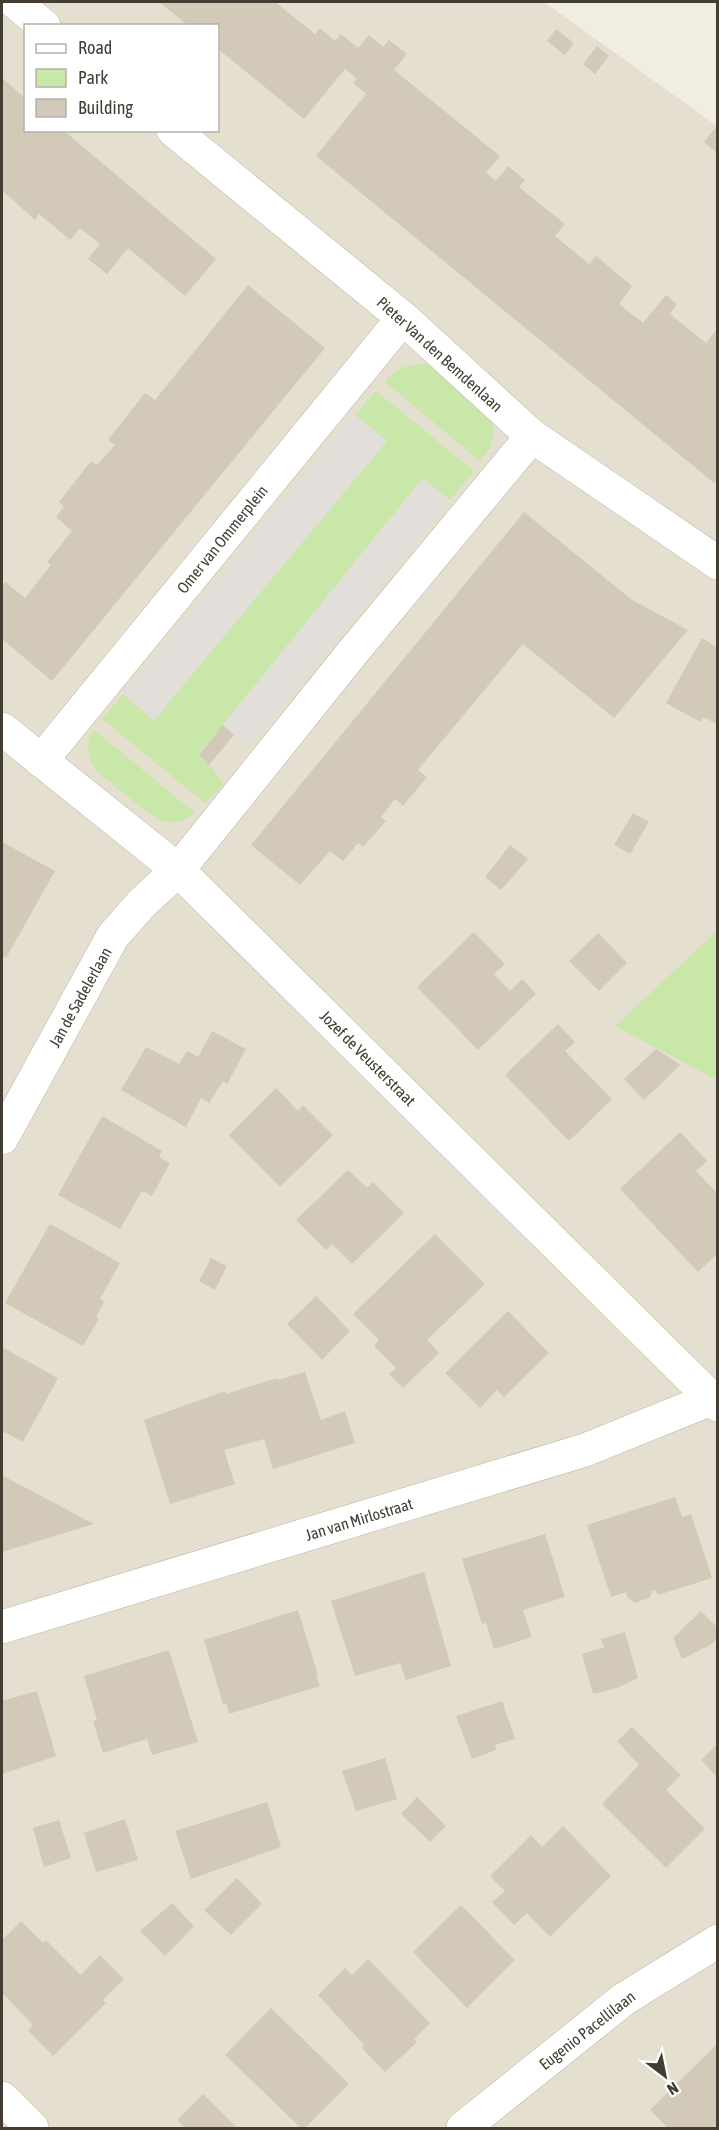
<svg xmlns="http://www.w3.org/2000/svg" width="719" height="2130" font-family="'Asap Condensed',sans-serif">
<style>
.residential{fill:#e5dfd0;fill-rule:evenodd}
.green{fill:#cae7aa}
.parking{fill:#e2dfdb}
.building{fill:#d3c9b8}
.lines{fill:none;stroke-linecap:round;stroke-linejoin:round}
.minor-casing{stroke:#bdb5a5;stroke-width:34}
.minor{stroke:#fff;stroke-width:33}
.labels{text-anchor:middle;stroke-width:6;stroke-linejoin:round;paint-order:stroke}
.street-label{font-size:16px;fill:#433d33;stroke:#fff}
</style>
<rect width="100%" height="100%" fill="#f1ede2"/>
<path class="residential" d="M2,2h542l173,124v2002h-715zM26,26h192v104h-192z"/>
<g class="green">
<path d="M419,364l15,1 57,53 3,15 -4,15 -10,13 -95,-79c9,-13 19,-16 34,-18z"/>
<path d="M376,391l98,80 -24,29 -28,-21 -199,246 -23,28 24,31 -19,19 -103,-84 21,-25 31,26 232,-279 -31,-26z"/>
<path d="M93,729l102,84c-9,7 -19,11 -31,9 -9,-2 -57,-43 -68,-51 -8,-15 -11,-27 -3,-42z"/>
<path d="M717,931v149l-102,-54z"/>
</g>
<g class="parking">
<path d="M355,415l32,26 -233,279 -31,-26z"/>
<path d="M423,478l27,22 -202,247 -25,-22z"/>
</g>
<g class="building">
<path d="M159,2h116l40,32 5,-6 15,13 6,-7 17,14 11,-13 14,12 6,-7 18,14 -13,16 106,86 -14,17 10,8 12,-15 17,14 -6,7 46,37 -10,12 34,28 7,-8 36,30 -13,18 24,19 23,-28 11,9 -7,10 36,29 11,-14v150l-3,4 -398,-327 50,-62 -13,-11 4,-4 -12,-10 -41,50 -86,-70v-23h-29z"/>
<path d="M556,29l18,14 -9,12 -18,-14z"/>
<path d="M597,46l12,10 -14,18 -12,-10z"/>
<path d="M2,78l24,21v31h37l153,129 -31,37 -57,-48 -21,26 -19,-15 12,-15 -20,-16 -10,12 -31,-26 -4,6 -33,-30z"/>
<path d="M717,126v27l-13,-11z"/>
<path d="M248,285l77,63 -273,333 -50,-42v-53l3,-4 20,16 26,-33 -4,-3 25,-31 -16,-14 8,-11 -5,-4 32,-41 6,4 18,-20 -7,-5 37,-47 10,7z"/>
<path d="M524,512l108,88 56,30 -74,88 -91,-74 -105,126 9,7 -24,29 -8,-7 -14,18 5,4 -23,26 -5,-4 -15,18 -13,-10 -30,34 -49,-40z"/>
<path d="M702,638l15,9v77l-14,-7 -3,5 -34,-19z"/>
<path d="M223,725l11,10 -25,30 -10,-10z"/>
<path d="M633,813l16,9 -19,32 -16,-9z"/>
<path d="M2,842l53,29 -49,87 -4,-3z"/>
<path d="M510,845l18,14 -27,31 -16,-13z"/>
<path d="M474,932l31,32 -11,10 16,17 12,-12 14,15 -58,56 -61,-63z"/>
<path d="M598,933l29,30 -28,28 -30,-30z"/>
<path d="M558,1024l17,18 -10,9 47,48 -43,42 -64,-66z"/>
<path d="M212,1031l34,18 -19,35 -4,-3 -14,22 -8,-5 -15,29 -65,-37 25,-43 33,17 8,-13 11,6z"/>
<path d="M656,1049l24,16 -36,35 -20,-21z"/>
<path d="M276,1088l22,23 5,-6 30,30 -53,52 -51,-52z"/>
<path d="M102,1116l60,35 -3,6 11,6 -18,33 -10,-5 -22,38 -62,-34z"/>
<path d="M680,1132l27,29 -11,10 21,22v61l-19,18 -78,-83z"/>
<path d="M348,1170l19,18 6,-6 31,31 -52,51 -20,-20 -6,6 -30,-30z"/>
<path d="M50,1224l70,39 -20,36 4,3 -8,15 3,2 -16,27 -78,-43z"/>
<path d="M435,1234l50,50 -58,56 12,13 -36,35 -14,-14 7,-6 -22,-22 5,-6 -26,-26z"/>
<path d="M211,1258l16,8 -12,24 -16,-9z"/>
<path d="M316,1296l34,35 -28,29 -35,-36z"/>
<path d="M508,1311l41,42 -45,44 -7,-7 -17,18 -35,-35z"/>
<path d="M2,1347l56,31 -35,64 -21,-11z"/>
<path d="M305,1372l16,48 24,-9 10,32 -82,26 -9,-30 -40,11 11,34 -65,20 -26,-84 81,-29 1,3 51,-16 1,2z"/>
<path d="M2,1475l9,5 83,44 -92,28z"/>
<path d="M675,1497l7,20 9,-3 21,64 -54,17 -2,-5 -4,1 -2,6 -15,6 -7,-5 -2,-6 -15,5 -24,-72z"/>
<path d="M545,1534l20,63 -42,13 9,27 -38,12 -8,-26 -4,1 -20,-65z"/>
<path d="M424,1572l27,94 -45,14 -6,-17 -45,13 -24,-75z"/>
<path d="M298,1610l20,65 -2,1 4,10 -91,28 -3,-11 -3,1 -19,-64z"/>
<path d="M701,1611l16,16v11l-5,6 -30,15 -9,-21z"/>
<path d="M625,1632l13,46 -21,10 -24,6 -11,-40 22,-7 -3,-8z"/>
<path d="M169,1650l29,92 -46,13 -5,-16 -44,14 -10,-32 4,-1 -13,-44z"/>
<path d="M37,1691l19,65 -54,18v-73z"/>
<path d="M502,1701l13,38 -20,6 1,5 -24,9 -16,-43z"/>
<path d="M632,1727l49,48 -15,15 39,39 -39,39 -64,-64 37,-39 -22,-24z"/>
<path d="M717,1744v33l-16,-17z"/>
<path d="M385,1758l12,41 -41,12 -14,-40z"/>
<path d="M417,1797l29,29 -16,16 -29,-28z"/>
<path d="M267,1802l14,45 -90,32 -16,-48z"/>
<path d="M125,1819l13,41 -42,12 -12,-39z"/>
<path d="M59,1820l12,38 -27,9 -11,-39z"/>
<path d="M563,1826l48,50 -61,61 -23,-24 -13,12 -22,-23 13,-11 -15,-15 41,-41 11,12z"/>
<path d="M237,1878l25,26 -31,31 -27,-25z"/>
<path d="M172,1903l22,23 -29,30 -25,-25z"/>
<path d="M461,1905l54,55 -48,48 -54,-56z"/>
<path d="M21,1921l22,22 3,-3 35,35 19,-20 24,24 -21,21 3,3 -53,53 -25,-26 5,-5 -31,-32 1,-11 -1,-1v-41z"/>
<path d="M368,1959l62,64 -16,16 3,3 -32,30 -23,-24 2,-3 -46,-50 27,-27 7,7z"/>
<path d="M271,2008l78,76 -44,44h-4l-76,-73z"/>
<path d="M717,2044v84h-49l-18,-18z"/>
<path d="M203,2094l34,34h-54l1,-1 -7,-7z"/>
</g>
<g class="lines">
<g class="minor-casing">
<g id="minor">
<path d="M15,2l29,24"/>
<path d="M173,130l230,188 129,118 186,127"/>
<path d="M2,729l176,141 540,535"/>
<path d="M41,761l362,-443"/>
<path d="M2,1138l111,-202 29,-33 36,-33 175,-218 179,-216"/>
<path d="M2,1627l583,-177 126,-51"/>
<path d="M2,2098l30,30"/>
<path d="M463,2128l161,-129 94,-58"/>
</g>
</g>
<use href="#minor" class="minor"/>
</g>
<g class="labels">
<g class="street-label">
<text transform="translate(440 354) rotate(42)" y="6">Pieter Van den Bemdenlaan</text>
<text transform="translate(222 539) rotate(-51)" y="6">Omer van Ommerplein</text>
<text transform="translate(80 997) rotate(-61)" y="6">Jan de Sadelerlaan</text>
<text transform="translate(368 1058) rotate(45)" y="6">Jozef de Veusterstraat</text>
<text transform="translate(359 1519) rotate(-17)" y="6">Jan van Mirlostraat</text>
<text transform="translate(587 2030) rotate(-38)" y="6">Eugenio Pacellilaan</text>
</g>
</g>
<rect width="719" height="2130" fill="none" stroke="#433d33" stroke-width="6"/>
<rect x="24" y="24" width="195" height="108" fill="#ffffff" stroke="#b4b1ad" stroke-width="1.5"/>
<rect x="36" y="44" width="30" height="9" fill="#ffffff" stroke="#b4b1ad" stroke-width="1.5"/>
<text x="78" y="54" font-size="18" fill="#433d33">Road</text>
<rect x="36" y="69" width="30" height="18" fill="#cae7aa" stroke="#b4b1ad" stroke-width="1.5"/>
<text x="78" y="84" font-size="18" fill="#433d33">Park</text>
<rect x="36" y="99" width="30" height="18" fill="#d3c9b8" stroke="#b4b1ad" stroke-width="1.5"/>
<text x="78" y="114" font-size="18" fill="#433d33">Building</text>
<g transform="translate(665 2076) rotate(148)" stroke="#ffffff" stroke-width="4.5" paint-order="stroke">
<path d="M0-4.5L10 22L0 15L-10 22Z" fill="#433d33"/>
<text y="-9" font-size="16" font-weight="bold" text-anchor="middle" fill="#433d33">N</text>
</g>
</svg>
